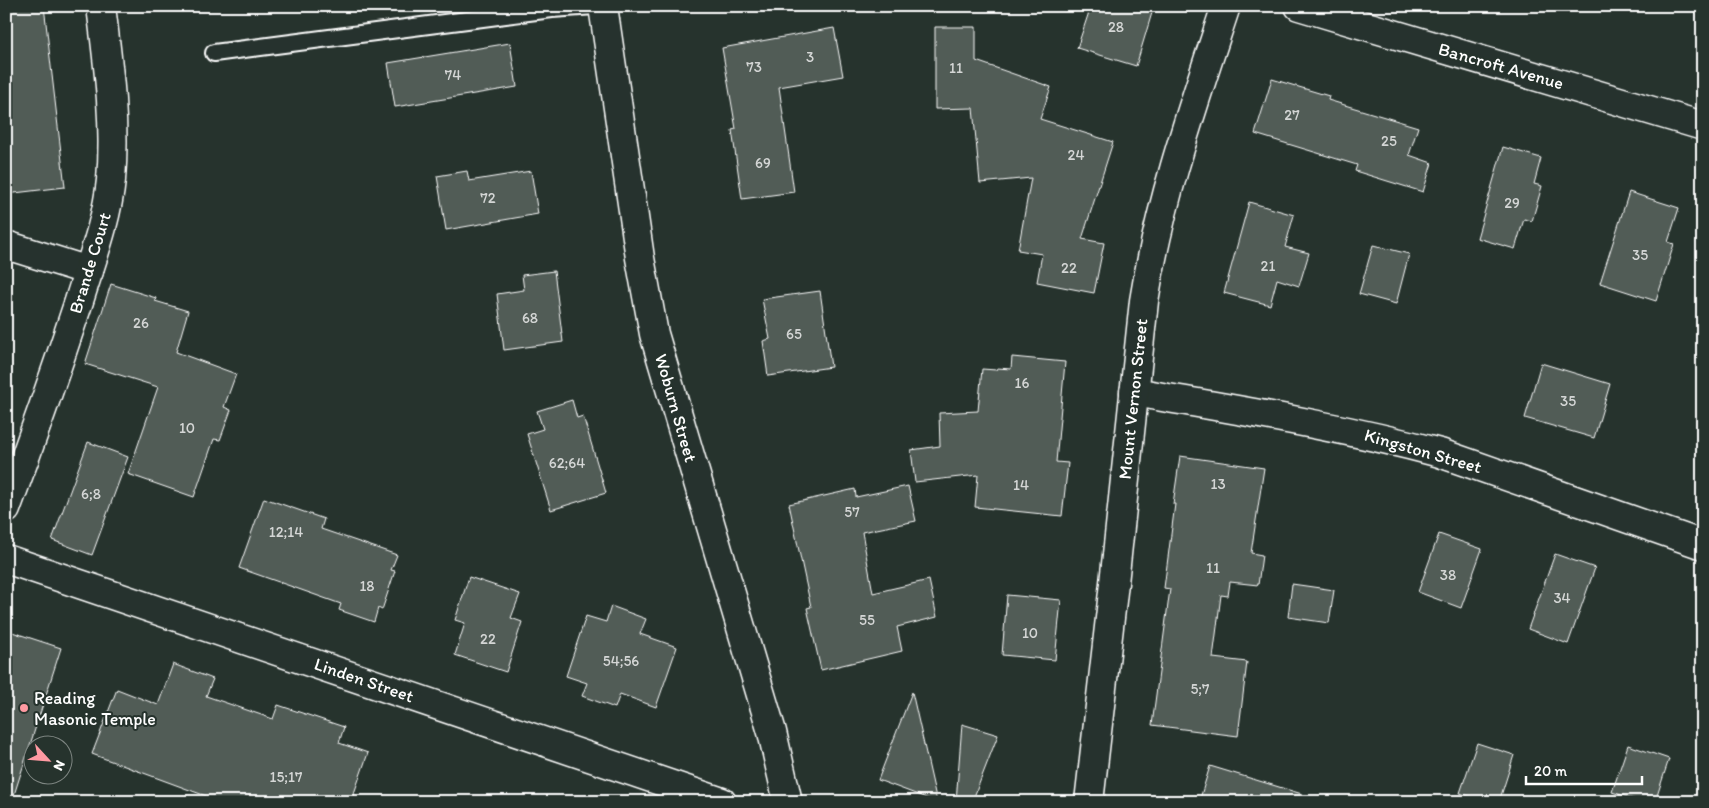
<svg xmlns="http://www.w3.org/2000/svg" width="1709" height="808" font-family="Itim,sans-serif">
<style>
.building{fill:#515c57;stroke:#fff}
.lines{fill:none;stroke-linecap:round;stroke-linejoin:round}
.lane-casing{stroke:#fff;stroke-width:20}
.street-casing{stroke:#fff;stroke-width:31}
.secondary-casing{stroke:#fff;stroke-width:31}
.lane{stroke:#26332d;stroke-width:16}
.street{stroke:#26332d;stroke-width:28}
.secondary{stroke:#26332d;stroke-width:28}
.poi-dot{fill:#ff9aa2;stroke:#26332d;stroke-width:2}
.labels{text-anchor:middle;stroke-width:4;stroke-linejoin:round;paint-order:stroke}
.number-label{font-size:15px;fill:#d4d6d5}
.street-label{font-size:18px;fill:#fff;stroke:#26332d}
.poi-label{font-size:18px;fill:#fff;stroke:#26332d;text-anchor:start}
</style>
<rect width="100%" height="100%" fill="#26332d"/>
<filter id="ink" filterUnits="userSpaceOnUse"><feTurbulence type="fractalNoise" baseFrequency=".02" numOctaves="2"/><feDisplacementMap in="SourceGraphic" scale="10" xChannelSelector="R" yChannelSelector="G"/><feConvolveMatrix kernelMatrix="1 2 1 2 8 2 1 2 1" color-interpolation-filters="sRGB"/></filter>
<g filter="url(#ink)">
<g class="building">
<path d="M6,6h38l21,181 -59,7z"/>
<path d="M1091,6h63l-18,60 -59,-18z"/>
<path d="M935,27h41v34l75,26 -11,32 73,23 -31,97 22,4 -10,50 -57,-11 5,-28 -24,-4 13,-72 -51,5 -7,-75 -38,1z"/>
<path d="M834,28l9,48 -64,11 15,105 -52,7 -10,-69 4,-1 -14,-81z"/>
<path d="M510,43l7,44 -122,20 -7,-44z"/>
<path d="M1272,79l57,17 -1,4 90,27 -9,28 23,8 -9,29 -68,-21 2,-6 -102,-31z"/>
<path d="M1503,147l38,11 -7,26 8,2 -10,35 -8,-2 -9,30 -38,-11z"/>
<path d="M467,171l2,10 62,-10 7,43 -92,16 -9,-54z"/>
<path d="M1629,192l50,16 -11,34 6,2 -18,57 -56,-18z"/>
<path d="M1249,202l45,13 -9,32 24,6 -10,33 -22,-7 -7,26 -46,-12z"/>
<path d="M1373,245l36,9 -13,50 -37,-10z"/>
<path d="M554,271l9,71 -59,8 -7,-56 27,-4 -2,-15z"/>
<path d="M111,284l45,14 -1,3 33,10 -12,41 60,22 -12,33 7,3 -11,30 -6,-1 -20,58 -66,-23 30,-87 -73,-23z"/>
<path d="M820,291l11,76 -63,9 -5,-35 7,-2 -8,-40z"/>
<path d="M1012,357l53,5 -9,100 12,1 -6,53 -87,-9 3,-32 -63,7 -4,-32 29,-4 -1,-33 39,-2 4,-42 14,1 1,-2 14,1z"/>
<path d="M1541,363l69,21 -16,54 -69,-20z"/>
<path d="M572,400l5,18 6,-2 23,77 -55,17 -24,-76 16,-5 -6,-18z"/>
<path d="M88,442l40,15 -36,98 -40,-15z"/>
<path d="M1180,456l84,12 -13,85 11,2 -4,30 -28,-3 -2,14 -7,-1 -8,63 34,4 -9,74 -86,-11 18,-136 -6,-1 11,-84h-2z"/>
<path d="M908,486l8,35 -54,11 11,61 56,-13 8,37 -40,10 5,24 -81,19 -14,-62 4,-1 -22,-103 66,-15 1,8z"/>
<path d="M264,498l60,21 -3,10 76,26 -6,15 4,1 -13,39 -4,-2 -4,14 -35,-12 2,-6 -102,-36z"/>
<path d="M1439,534l43,15 -21,59 -43,-16z"/>
<path d="M1555,554l40,14 -27,76 -40,-15z"/>
<path d="M469,577l51,17 -9,24 11,4 -16,50 -51,-17 10,-32 -10,-3z"/>
<path d="M1292,584l42,6 -5,33 -41,-6z"/>
<path d="M1007,595l54,5 -6,60 -53,-5z"/>
<path d="M611,606l35,13 -6,15 37,13 -21,60 -36,-13 -5,14 -33,-12 5,-13 -21,-7 20,-60 20,6z"/>
<path d="M6,630l55,18 -48,150 -7,-1z"/>
<path d="M173,664l40,15 -7,17 67,23 5,-14 66,22 -5,16 29,10 -17,49h-147l2,-6 -114,-42 25,-65 41,16z"/>
<path d="M912,692l25,110 -59,-22z"/>
<path d="M962,724l36,11 -26,67h-16z"/>
<path d="M1477,743l37,12 -15,47h-13l-26,-9z"/>
<path d="M1628,745l41,14 -14,43h-12l-31,-10z"/>
<path d="M1210,766l92,28 -1,8h-102z"/>
</g>
<g class="lines">
<g class="lane-casing">
<path id="lane" d="M214,53l338,-44 43,-3"/>
</g>
<g class="street-casing">
<g id="street">
<path d="M1299,6l404,120"/>
<path d="M6,245l83,26"/>
<path d="M1134,392c102,18 205,34 306,61l263,92"/>
<path d="M6,509c26,-69 50,-138 73,-208 12,-39 28,-80 32,-121 5,-58 -3,-116 -10,-174"/>
<path d="M6,559l716,243"/>
<path d="M1089,802l25,-219 30,-282c16,-101 50,-198 82,-295"/>
</g>
</g>
<g class="secondary-casing">
<path id="secondary" d="M603,6l37,252 14,76 118,398 16,70"/>
</g>
<use href="#lane" class="lane"/>
<use href="#street" class="street"/>
<use href="#secondary" class="secondary"/>
</g>
</g>
<circle class="poi-dot" cx="24" cy="708" r="5"/>
<g class="labels">
<g class="number-label">
<text x="1116" y="32">28</text>
<text x="810" y="62">3</text>
<text x="754" y="72">73</text>
<text x="956" y="73">11</text>
<text x="453" y="80">74</text>
<text x="1292" y="120">27</text>
<text x="1389" y="146">25</text>
<text x="1076" y="160">24</text>
<text x="763" y="168">69</text>
<text x="488" y="203">72</text>
<text x="1512" y="208">29</text>
<text x="1640" y="260">35</text>
<text x="1268" y="271">21</text>
<text x="1069" y="273">22</text>
<text x="530" y="323">68</text>
<text x="141" y="328">26</text>
<text x="794" y="339">65</text>
<text x="1022" y="388">16</text>
<text x="1568" y="406">35</text>
<text x="187" y="433">10</text>
<text x="567" y="468">62;64</text>
<text x="1218" y="489">13</text>
<text x="1021" y="490">14</text>
<text x="91" y="499">6;8</text>
<text x="852" y="517">57</text>
<text x="286" y="537">12;14</text>
<text x="1213" y="573">11</text>
<text x="1448" y="580">38</text>
<text x="367" y="591">18</text>
<text x="1562" y="603">34</text>
<text x="867" y="625">55</text>
<text x="1030" y="638">10</text>
<text x="488" y="644">22</text>
<text x="621" y="666">54;56</text>
<text x="1200" y="694">5;7</text>
<text x="286" y="782">15;17</text>
</g>
<g class="street-label">
<text transform="translate(1501 66) rotate(16)" y="6">Bancroft Avenue</text>
<text transform="translate(90 263) rotate(-73)" y="6">Brande Court</text>
<text transform="translate(1133 399) rotate(-84)" y="6">Mount Vernon Street</text>
<text transform="translate(676 408) rotate(74)" y="6">Woburn Street</text>
<text transform="translate(1423 451) rotate(16)" y="6">Kingston Street</text>
<text transform="translate(364 680) rotate(19)" y="6">Linden Street</text>
</g>
<g class="poi-label">
<text x="34" y="704">Reading<tspan x="34" dy="21">Masonic Temple</tspan></text>
</g>
</g>
<rect width="1709" height="808" fill="none" stroke="#26332d" stroke-width="25"/>
<rect x="12" y="12" width="1684" height="783" fill="none" stroke="#fff" stroke-width="2" filter="url(#ink)"/>
<g transform="translate(48 760) rotate(116)"><circle r="24" fill="#26332d" stroke="#7d8581"/>
<path d="M0-4L9 19L0 12L-9 19Z" fill="#ff9aa2"/>
<text y="-8" font-size="14" font-weight="bold" text-anchor="middle" fill="#ffffff">N</text>
</g>
<path d="M1526 776v8h116v-8" fill="none" stroke="#ffffff" stroke-width="2.5"/>
<text x="1534" y="776" font-size="15" fill="#ffffff" stroke="#26332d" stroke-width="4" paint-order="stroke">20 m</text>
</svg>
